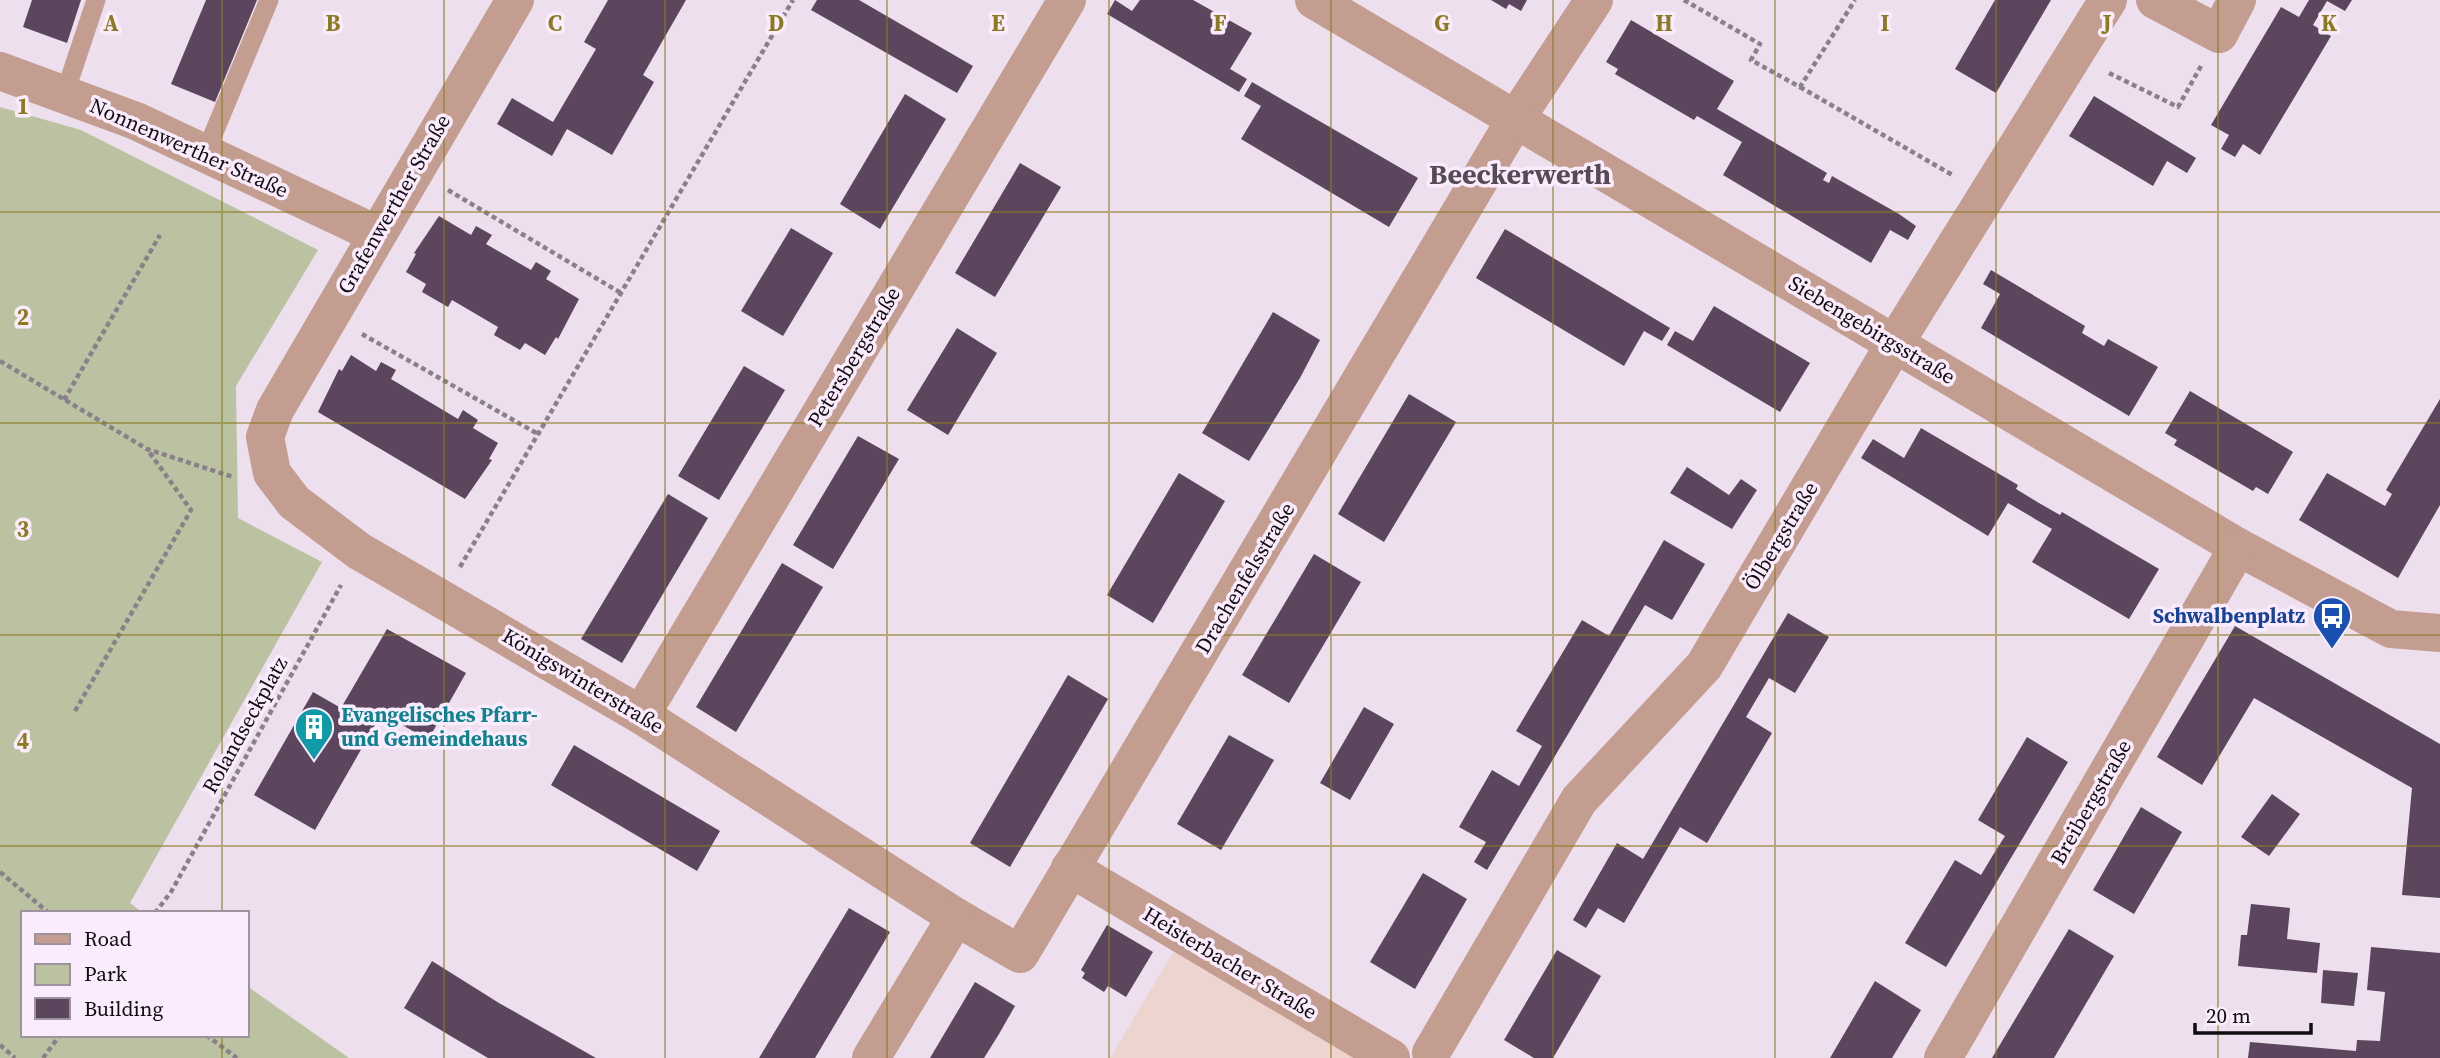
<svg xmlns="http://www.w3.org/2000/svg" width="2440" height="1058" font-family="'Source Serif 4',serif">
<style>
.education{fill:#edd4ce}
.green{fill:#bbc2a1}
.building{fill:#5c465e}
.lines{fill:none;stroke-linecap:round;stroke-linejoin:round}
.path{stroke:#8a808a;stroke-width:4.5;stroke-dasharray:5 3.5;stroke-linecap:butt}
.service{stroke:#c39d90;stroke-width:19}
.minor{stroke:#c39d90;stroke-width:38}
.grid{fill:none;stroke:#8b7a1f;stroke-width:2;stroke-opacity:0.55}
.labels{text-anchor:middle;stroke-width:7;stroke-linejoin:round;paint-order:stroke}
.street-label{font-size:21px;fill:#110c11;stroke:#faecfc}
.transit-label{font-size:21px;font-weight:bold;fill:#164399;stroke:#faecfc;text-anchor:end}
.culture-label{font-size:21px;font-weight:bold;fill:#0d838f;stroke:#faecfc;text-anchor:start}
.district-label{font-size:28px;font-weight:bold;fill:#564a57;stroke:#faecfc}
.grid-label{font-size:23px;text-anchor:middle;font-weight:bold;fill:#8b7a1f;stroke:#faecfc;stroke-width:7;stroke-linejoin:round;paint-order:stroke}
</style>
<rect width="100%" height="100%" fill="#eddfee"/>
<path class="education" d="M1174,951l183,107h-247z"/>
<path class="green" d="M0,107l81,23 237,120 -82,136 2,132 84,44 -192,341 13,10h-120v122h224v-49l102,72h-349z"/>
<g class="building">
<path d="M32,0h49l-14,43 -44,-16z"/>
<path d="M206,0h51l-42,102 -44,-18z"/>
<path d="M608,0h78l-43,75 11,7 -42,73 -45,-26 -15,27 -55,-32 15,-26 41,24 43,-73 -12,-7z"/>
<path d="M817,0h42l114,66 -16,27 -146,-83z"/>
<path d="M1115,0l17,11 8,-11h53l59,33 -22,36 17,10 -8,13 -132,-78z"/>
<path d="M1491,0h36l-6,11 -12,-7 -3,5z"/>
<path d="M1995,0h56l-55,93 -41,-24z"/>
<path d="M2309,0h43l-7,11 -18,-10 -14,24 18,11 -71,119 -17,-11 -8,13 -14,-8 8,-14 -18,-10 70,-118 18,10z"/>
<path d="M1631,20l103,61 -17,28 110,64 -4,7 6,3 3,-7 67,38 17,12 -8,14 -18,-10 -19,33 -148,-88 19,-33 -45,-26 -3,4 -79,-46 3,-5 -12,-7z"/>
<path d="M1252,82l166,96 -29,49 -148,-88 20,-33 -17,-10z"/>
<path d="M905,94l41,25 -66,110 -40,-25z"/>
<path d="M2094,96l102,62 -9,15 -20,-12 -14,25 -84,-50z"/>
<path d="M1020,163l41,24 -66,110 -40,-24z"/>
<path d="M439,216l32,19 5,-9 16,9 -6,9 45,26 5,-8 15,9 -5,8 33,20 -21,40 -2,-2 -11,18 -20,-12 -5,7 -26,-15 4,-8 -46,-27 -4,7 -26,-15 4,-8 -20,-12 10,-18 -2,-1z"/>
<path d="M791,228l42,25 -50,83 -42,-25z"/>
<path d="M1505,229l165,99 -8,13 -18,-10 -20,35 -148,-88z"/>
<path d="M1991,270l94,56 -3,7 22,13 4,-7 50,28 -29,49 -148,-88 19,-34 -17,-10z"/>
<path d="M1714,306l96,57 -30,49 -113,-67 8,-14 18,10z"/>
<path d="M1273,312l47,28 -20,38 -51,83 -47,-28z"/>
<path d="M957,328l40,25 -49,82 -41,-25z"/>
<path d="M351,355l25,16 5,-9 15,8 -5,9 67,40 5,-9 15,10 -5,8 25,15 -9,16 3,1 -27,39 -147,-87 21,-43 3,2z"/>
<path d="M744,366l41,24 -66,110 -41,-24z"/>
<path d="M2190,391l103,61 -25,42 -12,-7 -3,4 -79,-46 3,-5 -12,-7z"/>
<path d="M1409,394l47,28 -72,120 -46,-28z"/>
<path d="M2440,399v106l-42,73 -99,-58 28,-47 58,33 7,-12 -6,-4z"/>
<path d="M1921,428l97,57 -2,4 23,14 21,12 2,-3 97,57 -30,50 -97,-57 20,-33 -44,-26 -20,33 -127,-78 12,-19 31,19z"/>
<path d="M858,436l41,23 -66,110 -40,-24z"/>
<path d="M1687,467l42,28 12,-16 16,11 -25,39 -62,-36z"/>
<path d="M1179,473l46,28 -72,122 -46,-28z"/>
<path d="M668,494l40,24 -86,145 -41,-24z"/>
<path d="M1664,540l41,24 -33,56 -27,-15 -158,265 -13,-8 12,-20 -27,-15 33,-57 27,16 23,-40 -26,-15 66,-111 27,16z"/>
<path d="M1314,554l47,28 -72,121 -47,-28z"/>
<path d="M782,563l41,24 -87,145 -40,-25z"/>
<path d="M1788,613l41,24 -34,56 -26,-15 -23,39 26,16 -65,110 -27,-16 -56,96 -26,-15 -12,20 -13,-8 44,-77 26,16z"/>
<path d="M2235,626l205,118v154l-38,-3 10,-107 -158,-90 -52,87 -45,-28z"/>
<path d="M387,629l79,44 -38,67 -46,-27 -67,117 -61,-35 59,-103 28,16z"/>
<path d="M1068,675l40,24 -98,168 -40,-24z"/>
<path d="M1364,707l30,17 -44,76 -30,-17z"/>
<path d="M1229,735l45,25 -53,90 -44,-26z"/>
<path d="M2027,737l41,25 -122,205 -41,-24 50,-83 26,15 12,-20 12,-19 -27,-16z"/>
<path d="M574,745l146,86 -23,40 -146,-86z"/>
<path d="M2272,794l28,20 -31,42 -28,-19z"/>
<path d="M2141,807l41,25 -48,82 -41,-24z"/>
<path d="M1423,873l44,26 -52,90 -45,-27z"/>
<path d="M2251,904l39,4 -3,31 33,4 -3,30 -79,-7 3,-31h6z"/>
<path d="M849,908l41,24 -75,126h-56z"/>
<path d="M1107,925l46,27 -27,45 -18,-11 -4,6 -22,-14 3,-5 -4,-3z"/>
<path d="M2069,929l45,27 -60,102h-62z"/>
<path d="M2371,947l69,6v105h-192l2,-16 106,9 1,-11 23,1 5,-49 -18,-2z"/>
<path d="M1557,950l44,26 -48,82h-19l-30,-18z"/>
<path d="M432,961l67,42 97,55h-108l-34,-20 -50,-30z"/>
<path d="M2323,970l35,3 -4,33 -33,-3z"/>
<path d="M1875,981l46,29 -29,48h-62z"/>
<path d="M975,982l40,24 -16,28 -15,24h-54z"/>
</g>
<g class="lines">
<g class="path">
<path d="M1684,0l76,44 -9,16 49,27 55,-87"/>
<path d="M2109,73l69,34 23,-41"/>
<path d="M1800,87l154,89"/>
<path d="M448,190l173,103"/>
<path d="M362,334l176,100"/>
<path d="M0,361l147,88 86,28"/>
<path d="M64,400l96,-165"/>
<path d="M460,567l333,-567"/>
<path d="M75,711l116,-201 -44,-61"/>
<path d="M0,872l49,41"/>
<path d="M155,913l16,-21 170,-307"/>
<path d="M206,1035l31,23"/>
<path d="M0,1045l15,13"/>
<path d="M43,1058l17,-23"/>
</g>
<g class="service">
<path d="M65,93l31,-93"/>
<path d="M205,154l64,-154"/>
</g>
<g class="minor">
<path d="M515,0l-240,410 -10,27 7,36 22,29 65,49 282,164 315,202 64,37 495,-834 79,-120"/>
<path d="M1314,0l924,547 153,82 49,4"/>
<path d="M2155,0l64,34 18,-34"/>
<path d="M0,71l136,50 240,113"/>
<path d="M641,715l426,-715"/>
<path d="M1070,868l321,190"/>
<path d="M1431,1053l148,-253 125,-134 191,-323 213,-343"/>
<path d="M871,1058l85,-141"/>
<path d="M1943,1058l295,-511"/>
</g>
</g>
<path class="grid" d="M222,0v913M444,0v1058M665,0v1058M887,0v1058M1109,0v1058M1331,0v1058M1553,0v1058M1775,0v1058M1996,0v1058M2218,0v1058M0,212h2440M0,423h2440M0,635h2440M0,846h2440M222,1035v23"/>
<defs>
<g id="bus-pin" transform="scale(2.0125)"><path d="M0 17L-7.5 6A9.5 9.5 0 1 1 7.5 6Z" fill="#1a4fb4" stroke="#faecfc"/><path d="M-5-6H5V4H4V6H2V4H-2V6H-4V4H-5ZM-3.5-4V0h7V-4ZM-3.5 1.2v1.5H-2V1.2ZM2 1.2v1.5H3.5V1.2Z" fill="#fff"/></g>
<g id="building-pin" transform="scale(2.0125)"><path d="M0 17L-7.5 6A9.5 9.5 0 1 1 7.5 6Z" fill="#0f9aa8" stroke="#faecfc"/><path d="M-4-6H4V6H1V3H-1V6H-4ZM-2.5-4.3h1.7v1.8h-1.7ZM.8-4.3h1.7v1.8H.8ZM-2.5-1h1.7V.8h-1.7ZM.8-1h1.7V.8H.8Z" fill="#fff"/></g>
</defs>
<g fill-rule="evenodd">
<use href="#bus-pin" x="2332" y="616"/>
<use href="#building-pin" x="314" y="727"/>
</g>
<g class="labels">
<g class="street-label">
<text transform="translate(189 148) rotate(24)" y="7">Nonnenwerther Straße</text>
<text transform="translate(394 204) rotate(-60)" y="7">Grafenwerther Straße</text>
<text transform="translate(1872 330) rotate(31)" y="7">Siebengebirgsstraße</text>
<text transform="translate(854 357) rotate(-59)" y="7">Petersbergstraße</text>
<text transform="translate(1781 536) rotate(-59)" y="7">Ölbergstraße</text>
<text transform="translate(1245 578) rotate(-59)" y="7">Drachenfelsstraße</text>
<text transform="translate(583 681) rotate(31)" y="7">Königswinterstraße</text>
<text transform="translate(245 725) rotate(-61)" y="7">Rolandseckplatz</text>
<text transform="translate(2091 802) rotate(-60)" y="7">Breibergstraße</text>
<text transform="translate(1230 963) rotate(31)" y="7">Heisterbacher Straße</text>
</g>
<g class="transit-label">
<text x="2305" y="623">Schwalbenplatz</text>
</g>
<g class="culture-label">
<text x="341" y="722">Evangelisches Pfarr-<tspan x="341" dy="24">und Gemeindehaus</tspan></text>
</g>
<g class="district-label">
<text x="1520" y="184">Beeckerwerth</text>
</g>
</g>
<g class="grid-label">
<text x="111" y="31">A</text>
<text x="333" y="31">B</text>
<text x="555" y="31">C</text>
<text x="776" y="31">D</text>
<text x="998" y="31">E</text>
<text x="1220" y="31">F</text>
<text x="1442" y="31">G</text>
<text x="1664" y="31">H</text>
<text x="1885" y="31">I</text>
<text x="2107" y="31">J</text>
<text x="2329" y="31">K</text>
<text x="23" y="114">1</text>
<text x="23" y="325">2</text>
<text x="23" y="537">3</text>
<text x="23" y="749">4</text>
</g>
<rect x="21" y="911" width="228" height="126" fill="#faecfc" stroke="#9d929e" stroke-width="2"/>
<rect x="35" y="934" width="35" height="10" fill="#c39d90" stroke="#9d929e" stroke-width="2"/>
<text x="84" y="946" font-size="21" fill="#110c11">Road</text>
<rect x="35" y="964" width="35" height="21" fill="#bbc2a1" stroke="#9d929e" stroke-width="2"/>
<text x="84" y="981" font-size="21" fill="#110c11">Park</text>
<rect x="35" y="998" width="35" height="21" fill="#5c465e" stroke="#9d929e" stroke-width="2"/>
<text x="84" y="1016" font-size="21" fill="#110c11">Building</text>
<path d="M2195 1023v10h116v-10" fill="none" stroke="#110c11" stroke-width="3.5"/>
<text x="2206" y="1023" font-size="21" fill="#110c11" stroke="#faecfc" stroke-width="5" paint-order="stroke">20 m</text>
</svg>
